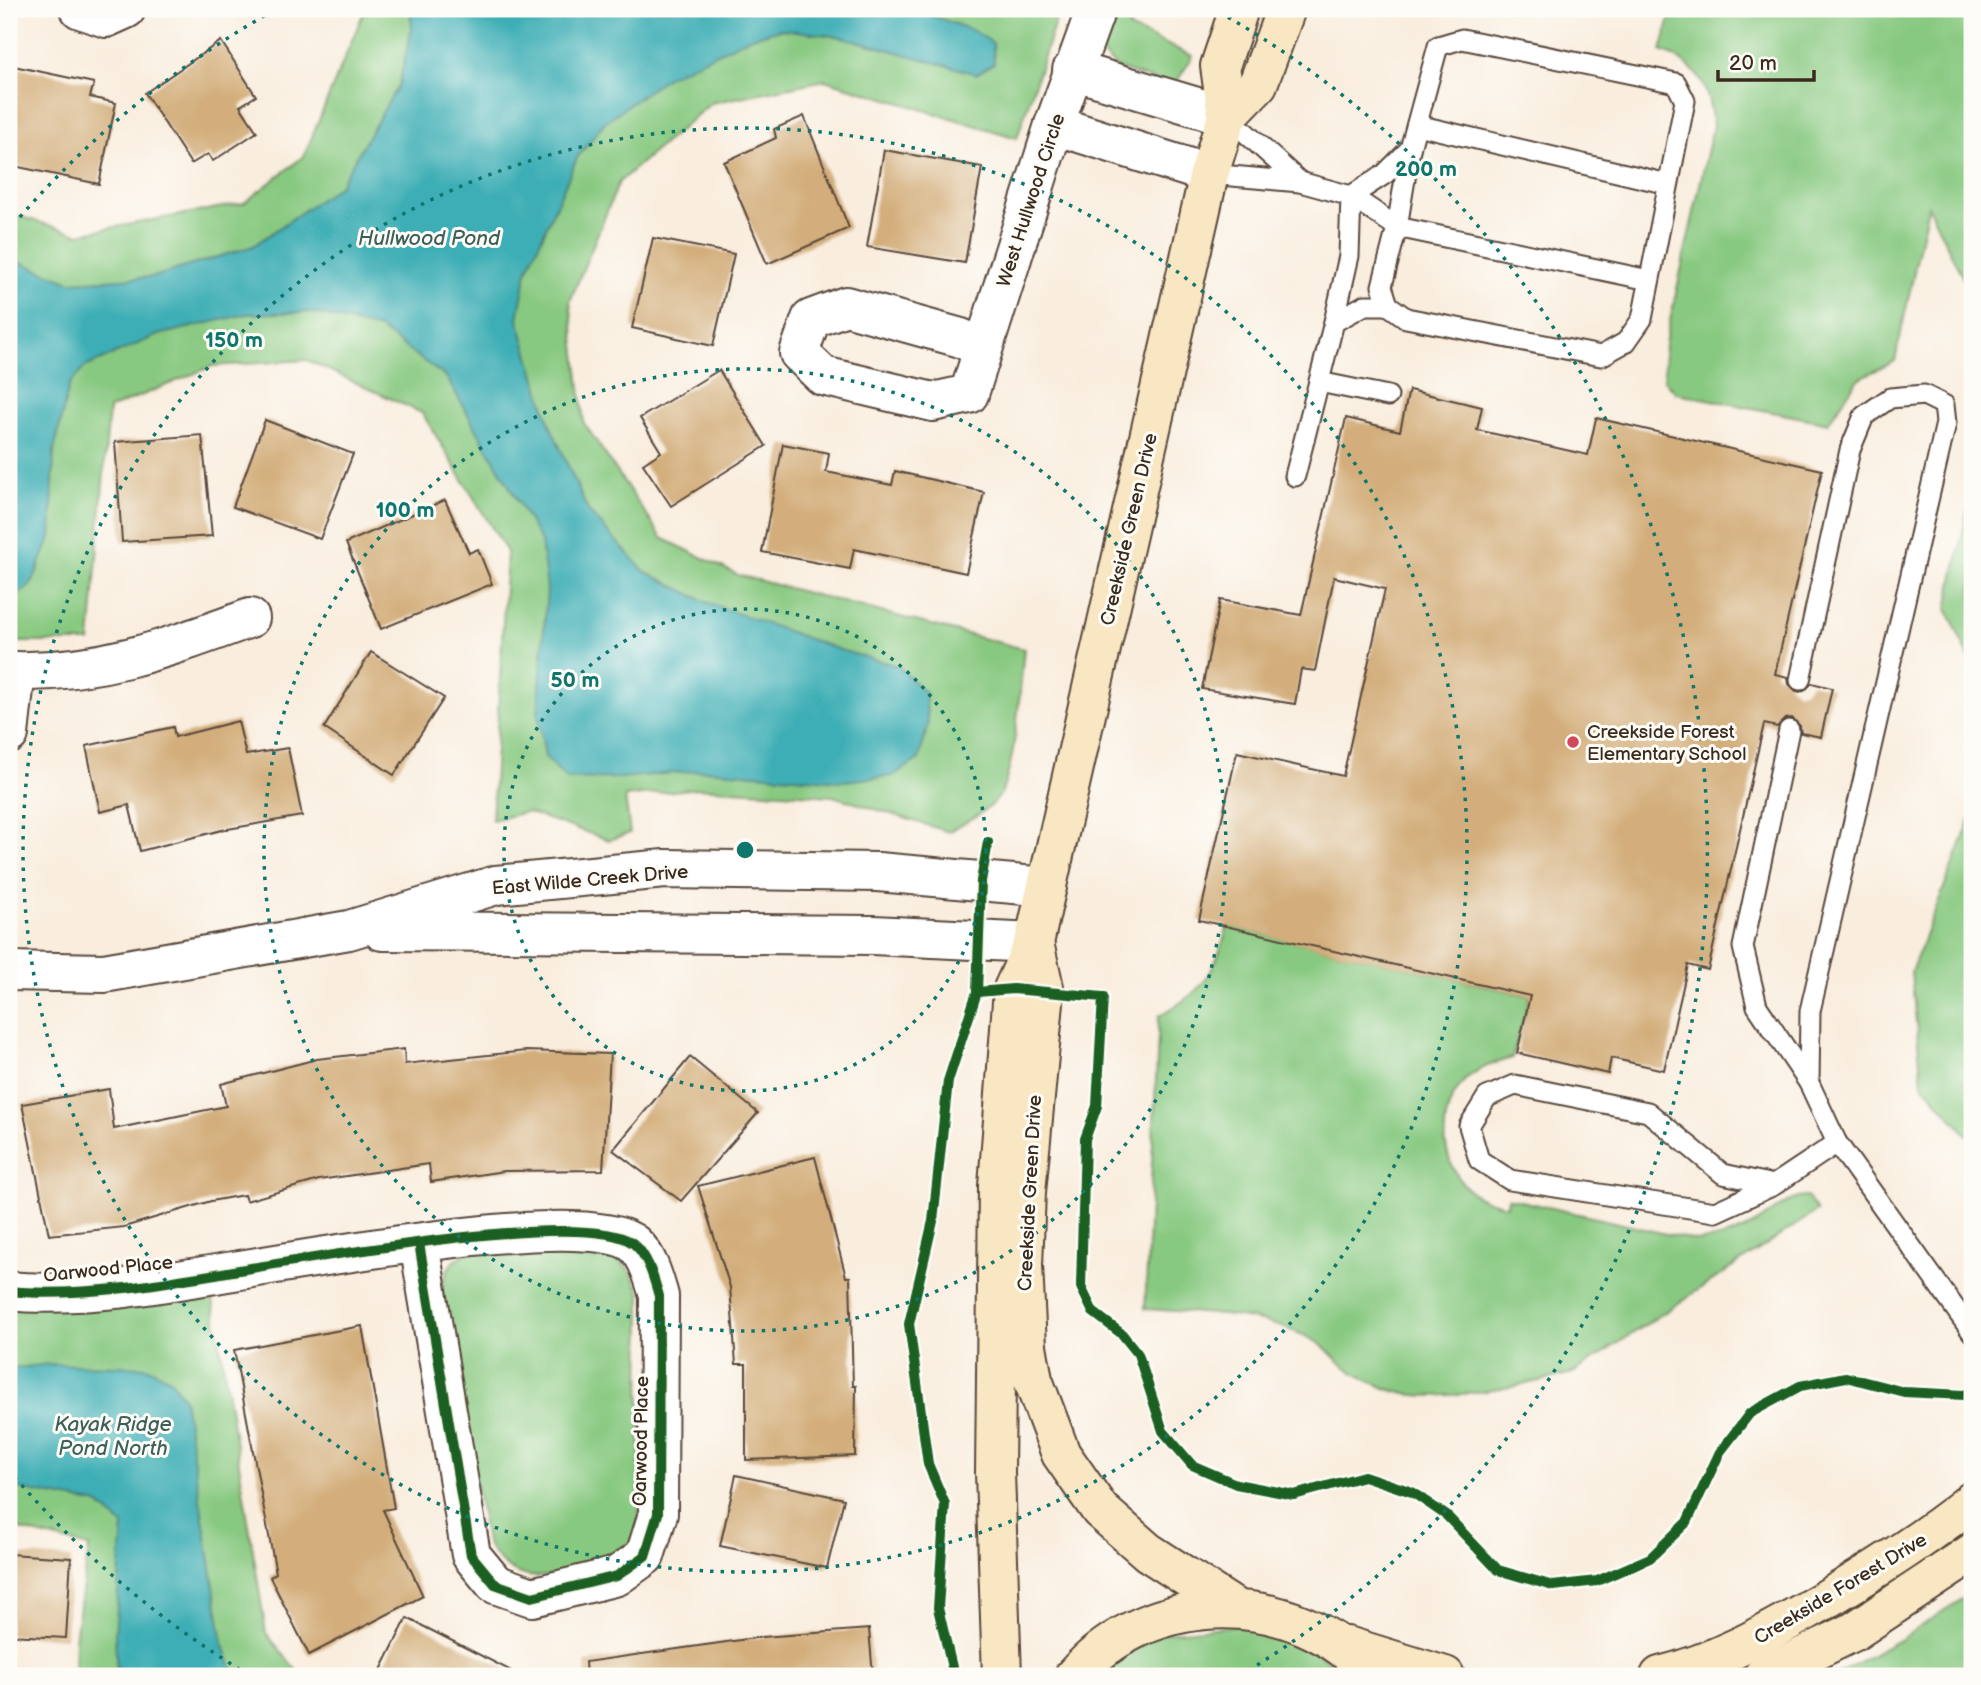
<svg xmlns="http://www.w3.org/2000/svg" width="1981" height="1685" font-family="'Balsamiq Sans',sans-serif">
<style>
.green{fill:#88c981;stroke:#627a50;stroke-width:2}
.water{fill:#3daeb5;stroke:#3c6c6a;stroke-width:2}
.building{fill:#d3ae7c}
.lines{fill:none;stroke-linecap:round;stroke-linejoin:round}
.service-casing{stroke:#58473b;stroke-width:23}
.minor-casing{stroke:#58473b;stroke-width:42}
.tertiary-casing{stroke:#58473b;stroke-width:42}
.secondary-casing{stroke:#58473b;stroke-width:42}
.service{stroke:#fff;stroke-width:19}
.minor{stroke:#fff;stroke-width:38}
.tertiary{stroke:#fff;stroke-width:38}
.secondary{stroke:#f9e7c3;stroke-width:38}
.cycleway-casing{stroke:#fdfcf7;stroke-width:15}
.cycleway{stroke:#1b5e20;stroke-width:10}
.ring{fill:none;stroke:#0f766e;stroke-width:3.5;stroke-dasharray:3.5 7}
.poi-dot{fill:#d1495b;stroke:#fdfcf7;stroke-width:2.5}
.labels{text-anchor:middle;stroke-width:6;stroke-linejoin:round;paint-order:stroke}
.street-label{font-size:19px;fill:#3b2a1e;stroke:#fdfcf7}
.poi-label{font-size:19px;fill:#3b2a1e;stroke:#fdfcf7;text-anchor:start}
.water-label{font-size:21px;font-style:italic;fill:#3c5f5a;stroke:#fdfcf7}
.centre{fill:#0f766e;stroke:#fdfcf7;stroke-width:3.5}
.ring-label{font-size:21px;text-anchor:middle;font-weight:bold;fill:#0f766e;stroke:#fdfcf7;stroke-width:6;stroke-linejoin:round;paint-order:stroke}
</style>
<rect width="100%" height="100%" fill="#fdfcf7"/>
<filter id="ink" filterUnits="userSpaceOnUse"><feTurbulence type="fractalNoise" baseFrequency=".0143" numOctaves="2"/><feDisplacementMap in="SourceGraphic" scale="14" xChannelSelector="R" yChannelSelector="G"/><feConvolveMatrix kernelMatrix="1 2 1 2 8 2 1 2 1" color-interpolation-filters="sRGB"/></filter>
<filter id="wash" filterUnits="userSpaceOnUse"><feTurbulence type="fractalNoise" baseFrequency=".00686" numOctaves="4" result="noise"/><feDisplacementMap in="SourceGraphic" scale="28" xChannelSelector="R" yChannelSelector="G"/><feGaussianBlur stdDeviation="1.57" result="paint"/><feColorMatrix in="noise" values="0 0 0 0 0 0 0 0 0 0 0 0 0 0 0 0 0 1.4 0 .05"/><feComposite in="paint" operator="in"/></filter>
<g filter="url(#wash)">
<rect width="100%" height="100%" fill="#f9edde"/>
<g class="green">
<path d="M365,9h674l18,7 -40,122 -192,-58 -114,23 -92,79 -49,119 14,122 78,115 76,37 286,74c-4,33 -8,124 -26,149 -10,14 -34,24 -49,34l-116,-36 -135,-8 -73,9 5,36 -21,7 -82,-28 -35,8 15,-268 -85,-139 -115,-53 -95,6 -103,43 -19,233h-81v-429l69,21 166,-31 60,-47z"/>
<path d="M1108,9h29l-8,19 64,28 -19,30 -55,-17 -16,-14 -2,-29z"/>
<path d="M1649,9h323v288l-44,-91 -33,155 -37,18 -30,44 -152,-30 -12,-13 1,-37 48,-217c-4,-38 -13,-61 -52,-75l10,-37z"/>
<path d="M1972,489v175l-25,-55z"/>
<path d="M1972,816v325l-50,-58 -11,-111z"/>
<path d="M1228,926l302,70 -18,62c-17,5 -36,10 -48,23 -28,32 -24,79 4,108 10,10 26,14 39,17l1,-8 189,43c22,-2 38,-6 58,-17 16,-9 33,-28 52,-27l10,14 -244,162c-43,11 -133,31 -175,19 -18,-5 -42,-16 -57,-29 -8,-6 -15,-16 -24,-21 -52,-29 -114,-29 -172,-33l14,-293c47,-27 53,-39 69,-90z"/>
<path d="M598,1248c24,11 35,22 43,47l-2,230c-6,16 -13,26 -28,35 -52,12 -93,38 -125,-18l-44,-252c3,-23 10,-31 32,-40z"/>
<path d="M211,1288l55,345 35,43h-227l1,-38 14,-91 -80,-20v-221z"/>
<path d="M1972,1592v84h-138l67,-37z"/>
<path d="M1245,1625l60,19 44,32h-258l71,-43z"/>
</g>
<g class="water">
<path d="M410,9h503l59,21 21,13 1,20 -17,11 -135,-37 -61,-8 -32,9 -82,39 -62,45 -28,36 -50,113 -9,48 32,106 38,86 56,60 62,31 137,49 55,15 27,27 3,32 -9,34 -27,17 -49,5 -137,-11 -86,8 -53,1 -22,-22 -7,-43 9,-125 -6,-47 -94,-164 -67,-49 -69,-17 -65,2 -88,21 -73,32 -16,18 -15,66 -3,86 -19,46 -18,16 -5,-1v-340l61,24 83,-5 100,-31 86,-60 60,-102 13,-56z"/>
<path d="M49,1364l98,3 23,12 14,20 39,244 12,33h-118l-2,-41 8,-110 -25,-21 -89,-17v-118z"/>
</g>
<g id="blocks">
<g class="building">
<path d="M221,41l35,55 -16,10 17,26 -44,29 -5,-7 -17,10 -46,-71z"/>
<path d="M9,65l85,18 -4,14 26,6 -17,81 -90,-19z"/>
<path d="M804,116l45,112 -82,36 -43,-102 52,-24 -2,-9z"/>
<path d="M884,150l98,17 -17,96 -98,-16z"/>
<path d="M653,238l81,16 -21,92 -81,-18z"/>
<path d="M719,370l47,76 -95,60 -28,-42 18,-12 -21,-34z"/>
<path d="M1409,390l73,17 -5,23 111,25 8,-37 226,52 -47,204 13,3 1,7 8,8 7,-1 8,-8 20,5 -11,49 -20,-4 -1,-7 -8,-8 -7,1 -8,8 -13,-3 -56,246 -20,-5 -24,105 -53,-12 -3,16 -91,-21 13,-57 -331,-76 38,-168 106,24 42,-187 -51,-12 -19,94 -14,-2 -6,35 -93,-15 18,-89 81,15 45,-197 54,13z"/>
<path d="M265,420l88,34 -33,85 -87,-32z"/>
<path d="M202,435l10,101 -90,6 -7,-100z"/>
<path d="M783,444l46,9 -3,19 66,13 3,-14 89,21 -18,81 -112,-24 -4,20 -88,-17z"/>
<path d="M445,500l24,53 9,-4 14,35 -111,45 -35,-86z"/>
<path d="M371,652l73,46 -50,77 -70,-47z"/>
<path d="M238,721l8,34 42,-7 14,68 -80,14 -82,21 -11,-46 -29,7 -14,-66 87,-19 2,10z"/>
<path d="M404,1049l1,15 121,-13 84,3 -7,116 -99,1 -73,11 -2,-18 -110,16 -73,21 -2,-6 -33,6 -87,26 -75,8 -27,-131 87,-15 5,40 112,-23 -5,-22 96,-25z"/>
<path d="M690,1057l68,56 -77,88 -68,-51z"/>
<path d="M815,1157l31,120h4l3,109h3l-1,70 -109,4v-96h-10l-6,-77 -32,-101z"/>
<path d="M362,1326l32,182 -11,2 40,86 -114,59 -39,-78 6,-4 -42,-223z"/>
<path d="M736,1475l108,24 -17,69 -107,-22z"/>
<path d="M9,1554l62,4 -5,80 -57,-3z"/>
<path d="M407,1618l114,58h-143z"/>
<path d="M869,1629l4,47h-287l-1,-14 177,-25z"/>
</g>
</g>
</g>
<g filter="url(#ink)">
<use href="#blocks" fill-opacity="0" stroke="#58473b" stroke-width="2"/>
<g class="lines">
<g class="service-casing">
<g id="service">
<path d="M1462,39l214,44 9,18 -43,218 -16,23 -25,14 -195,-38 -18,-13 -6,-19 15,-59 13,-78 28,-103z"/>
<path d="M1227,116l73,66"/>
<path d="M1417,125l251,59"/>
<path d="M1209,174l91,8 51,14 46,31 252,53"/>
<path d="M1334,322l15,-66 2,-60 34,-22 25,-25"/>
<path d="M1319,382l69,14"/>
<path d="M1295,476l39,-154 31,-17h23"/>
<path d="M1800,680l50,-230 14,-34 26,-18 34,-3 20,10 2,18 -136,588 -1,72 28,60 135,189"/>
<path d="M1789,730l-46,217 14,59 52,77"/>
<path d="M1774,1185l-51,-11 -75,-62 -133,-27 -28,12 -18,29 10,34 31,20 205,32 59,-27 63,-42"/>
</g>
</g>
<g class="minor-casing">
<g id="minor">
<path d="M80,9l26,9 20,-9"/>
<path d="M1072,70l155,46"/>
<path d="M1054,125l155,49"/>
<path d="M982,349l-21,-11 -115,-32 -35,13 -12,34 24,23 110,26 36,-8 85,-269 42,-116"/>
<path d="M9,671c90,3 159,-23 241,-53"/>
<path d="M9,734l7,-63"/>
<path d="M9,1291c38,4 78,1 116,-3 84,-9 456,-88 509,-44 14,12 20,35 25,52l-1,218 -13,42 -28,20 -85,21 -37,-13 -24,-29 -52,-312"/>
</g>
</g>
<g class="tertiary-casing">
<g id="tertiary">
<path d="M382,931l491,4 161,8"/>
<path d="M9,971l95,2 245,-43 147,-45 169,-16 213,3 169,15"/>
</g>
</g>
<g class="secondary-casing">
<g id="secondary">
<path d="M1227,116l31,-32 28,-75"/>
<path d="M1034,943l11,49 -19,200 -3,73 4,81 6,34 28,74 39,56 48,42 88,57"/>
<path d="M1347,1646l98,30"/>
<path d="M1002,1676l-7,-203 3,-287 15,-197 21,-46 175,-769 18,-58 -7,-50 19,-57"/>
<path d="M1074,1676c77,-89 222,-89 299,0"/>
<path d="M1660,1676c54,-13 104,-41 151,-68 57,-33 110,-66 161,-107"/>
<path d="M1763,1676l90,-44 119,-79"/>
</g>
</g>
<use href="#service" class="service"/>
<use href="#minor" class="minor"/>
<use href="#tertiary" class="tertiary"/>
<use href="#secondary" class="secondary"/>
<g class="cycleway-casing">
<g id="cycleway">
<path d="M988,842l-7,39 -4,111 36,-3 90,8 -6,109 -12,33 -4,148 12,25 29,22 16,20 25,77 29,34 44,19 58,11 70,-19 48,16 35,24 51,54 55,16 44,-5 53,-23 37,-36 33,-70 30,-39 50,-27 46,-9 58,15 60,3 8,-3"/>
<path d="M9,1291c38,4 78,1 116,-3 84,-9 456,-88 509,-44 14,12 20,35 25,52l-1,218 -13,42 -28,20 -85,21 -37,-13 -24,-29 -52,-312"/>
<path d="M954,1676l-16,-68 7,-104 -17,-40 -19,-140 24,-103 15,-140 29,-89"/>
</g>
</g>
<use href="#cycleway" class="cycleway"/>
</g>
</g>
<g class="ring">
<circle cx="745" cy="850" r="241"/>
<circle cx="745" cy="850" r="481"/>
<circle cx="745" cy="850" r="722"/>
<path d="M249 1675A963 963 0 0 1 13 1475M13 225A963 963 0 0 1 271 12M1219 12A963 963 0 0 1 1241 1675"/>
</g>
<circle class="poi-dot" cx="1573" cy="742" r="7"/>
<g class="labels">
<g class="street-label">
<text transform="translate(1030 200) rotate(-72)" y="7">West Hullwood Circle</text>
<text transform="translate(1128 529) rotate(-77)" y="7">Creekside Green Drive</text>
<text transform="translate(590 879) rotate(-5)" y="7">East Wilde Creek Drive</text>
<text transform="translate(1029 1193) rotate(-87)" y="7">Creekside Green Drive</text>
<text transform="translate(108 1268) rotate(-6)" y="7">Oarwood Place</text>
<text transform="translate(640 1441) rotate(-89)" y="7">Oarwood Place</text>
<text transform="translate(1840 1588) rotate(-31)" y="7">Creekside Forest Drive</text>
</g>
<g class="poi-label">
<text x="1587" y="738">Creekside Forest<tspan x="1587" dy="22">Elementary School</tspan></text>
</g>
<g class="water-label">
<text x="429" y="245">Hullwood Pond</text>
<text x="113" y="1431">Kayak Ridge<tspan x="113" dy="24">Pond North</tspan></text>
</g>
</g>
<circle cx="745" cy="850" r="10" class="centre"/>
<g class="ring-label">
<text x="1426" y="176">200 m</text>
<text x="234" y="347">150 m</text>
<text x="405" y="517">100 m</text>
<text x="575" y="687">50 m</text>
</g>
<rect width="1981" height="1685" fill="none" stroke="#fdfcf7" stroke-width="35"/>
<path d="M1718 70v10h96v-10" fill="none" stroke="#3b2a1e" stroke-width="3.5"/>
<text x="1729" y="70" font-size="21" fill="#3b2a1e" stroke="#fdfcf7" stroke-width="5" paint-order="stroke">20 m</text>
</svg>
